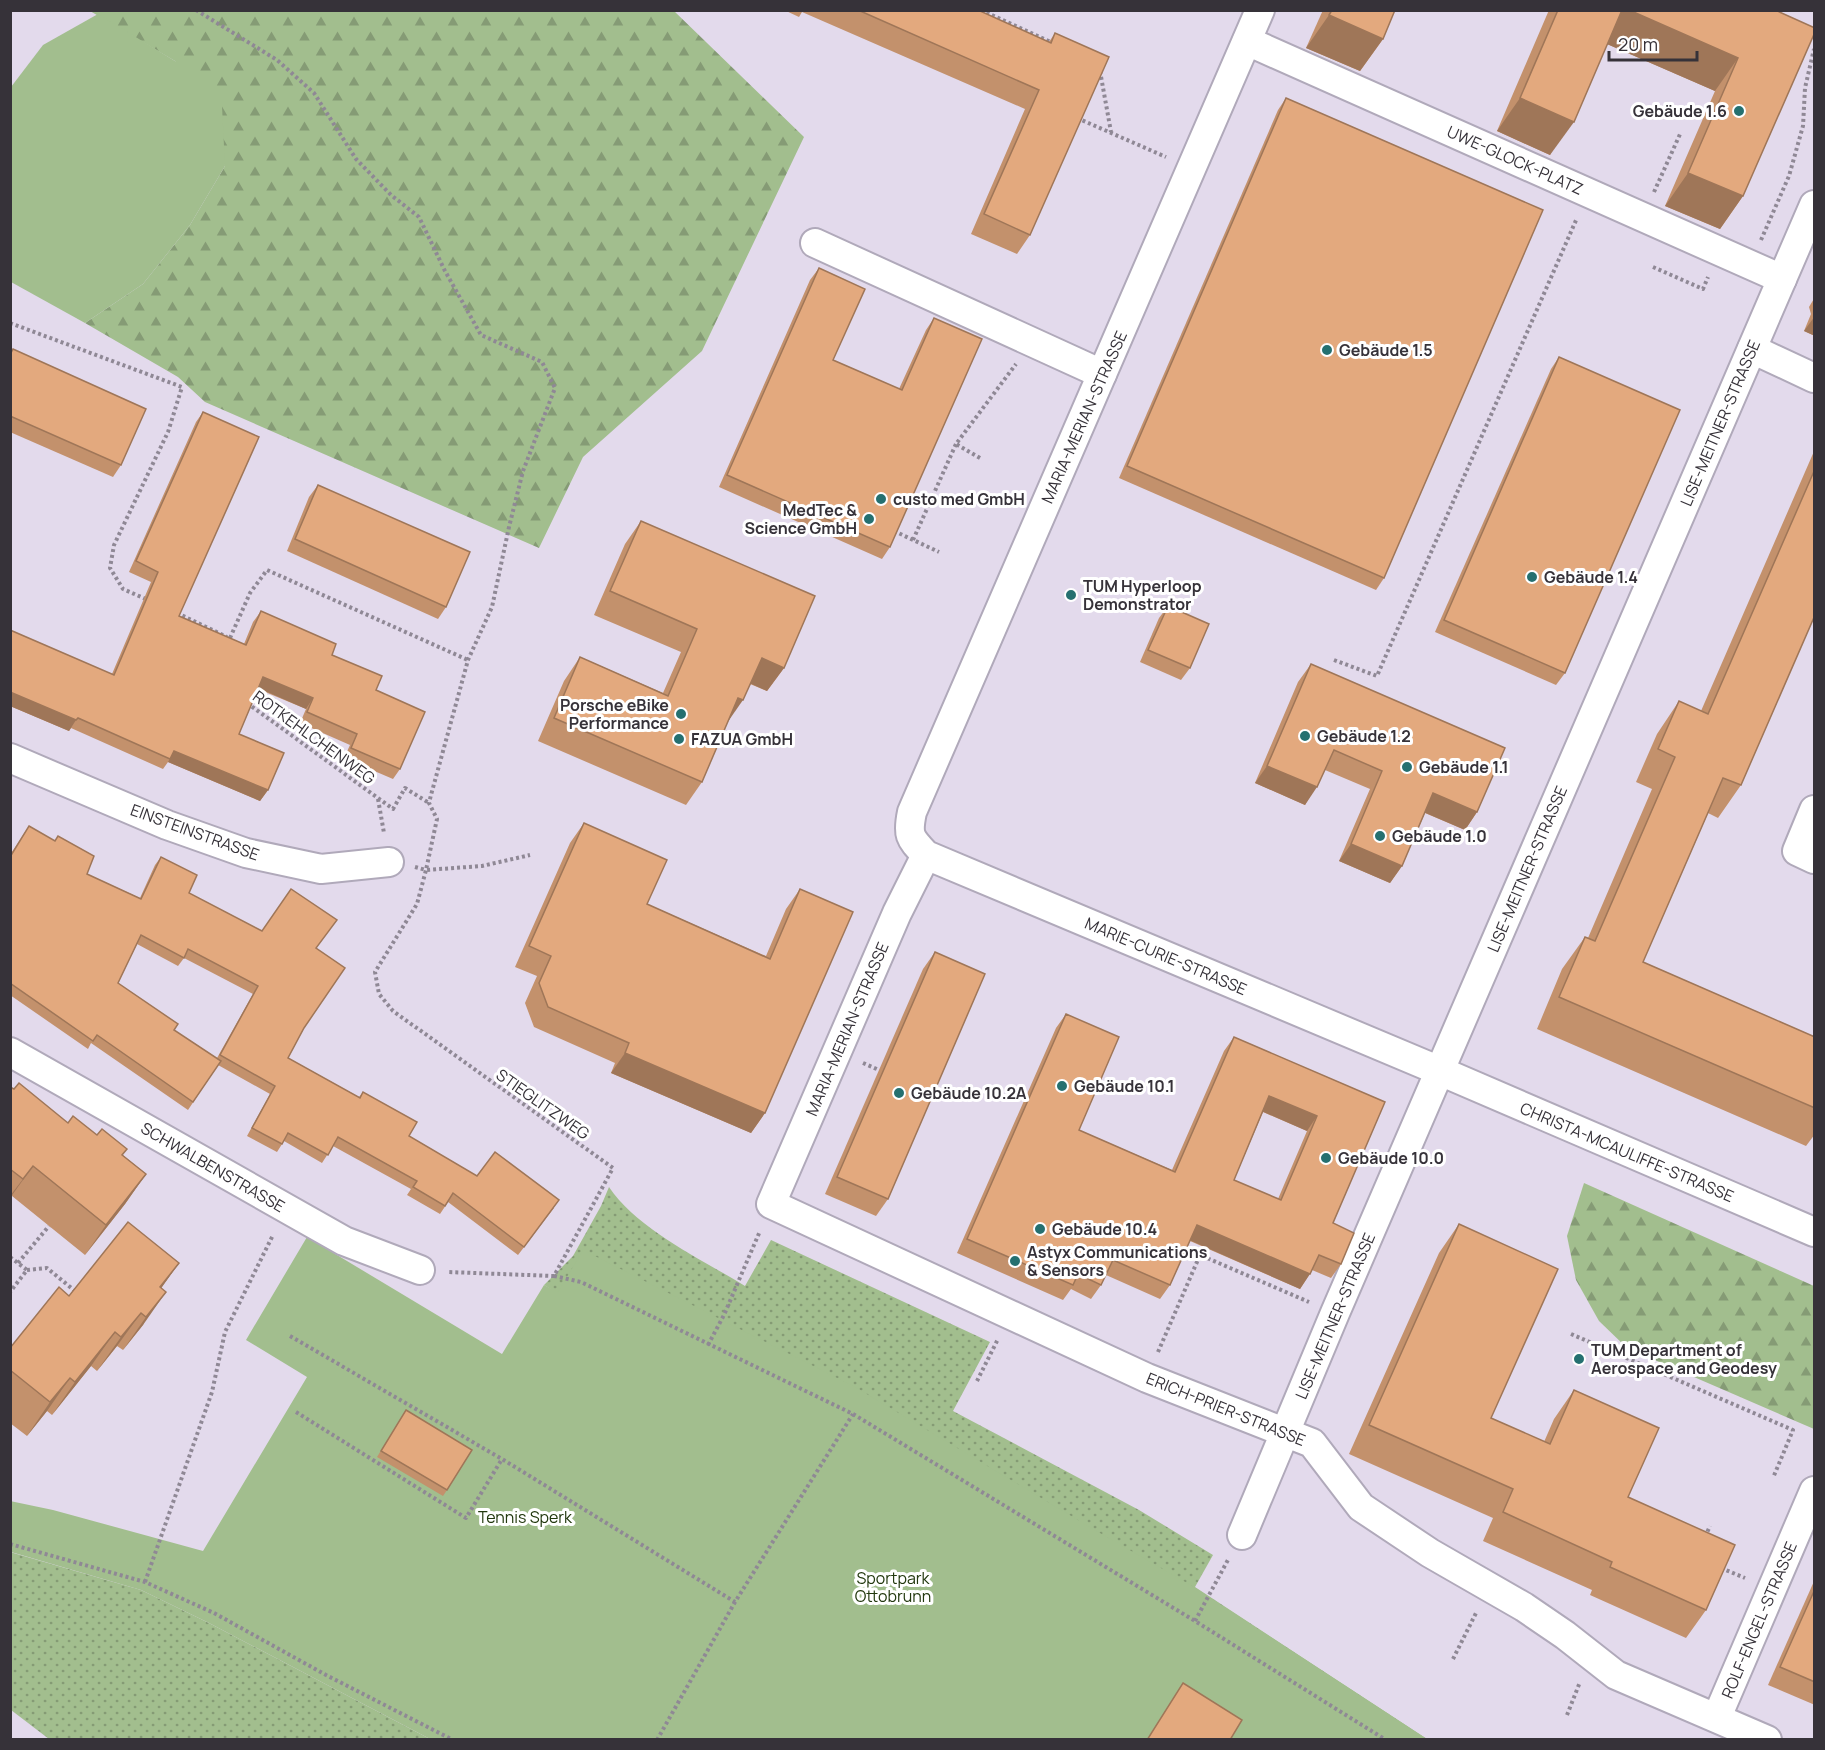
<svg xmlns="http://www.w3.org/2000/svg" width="1825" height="1750" font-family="Manrope,sans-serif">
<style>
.grass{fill:url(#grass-dots)}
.forest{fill:url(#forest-firs)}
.green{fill:#a2be8e}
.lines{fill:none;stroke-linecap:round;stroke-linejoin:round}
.minor-casing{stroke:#b0a9ba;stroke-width:32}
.path{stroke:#8f8895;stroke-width:4;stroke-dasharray:3 3;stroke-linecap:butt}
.minor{stroke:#fff;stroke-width:28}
.wall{fill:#c3916c;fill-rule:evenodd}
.shaded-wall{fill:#9f7658}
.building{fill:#e3a97e;stroke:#9f7658;stroke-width:1.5;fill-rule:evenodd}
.poi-dot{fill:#257070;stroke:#fff;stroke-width:2}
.labels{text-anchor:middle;stroke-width:6;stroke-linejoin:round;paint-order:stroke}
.poi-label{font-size:16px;font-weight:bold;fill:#363239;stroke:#fff;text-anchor:start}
.street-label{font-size:16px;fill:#363239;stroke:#fff}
.park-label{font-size:16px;fill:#22380e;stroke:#fff}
</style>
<defs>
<pattern id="grass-dots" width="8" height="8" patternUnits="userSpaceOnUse" patternTransform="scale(1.5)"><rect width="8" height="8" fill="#a2be8e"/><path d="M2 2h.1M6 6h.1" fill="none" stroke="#859b75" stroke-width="1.8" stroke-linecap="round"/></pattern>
<pattern id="forest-firs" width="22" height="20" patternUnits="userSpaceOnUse" patternTransform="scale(1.5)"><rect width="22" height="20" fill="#a2be8e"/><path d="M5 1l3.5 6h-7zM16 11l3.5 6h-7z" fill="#859b75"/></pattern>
</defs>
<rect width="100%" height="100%" fill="#e3daec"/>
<g class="grass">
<path d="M609,1187c28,42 92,72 136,99l26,-46 219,102 -37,69 186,99 74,45 -18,32 232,152 -631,-304 -252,-150 29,-29 28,-50z"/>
<path d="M10,1552l131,38 68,33 221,116h-381l-38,-29z"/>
</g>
<g class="forest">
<path d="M90,11h584l130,126 -102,214 -119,106 -44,91 -334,-146 -27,-25 -93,-54 58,-39 47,-59 35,-59 -50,-105z"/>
<path d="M1584,1183l230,103v143l-187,-81 -28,-27 -23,-41 -9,-44z"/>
</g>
<g class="green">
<path d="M98,14l77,47 47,45 3,60 -35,59 -47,59 -58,39 -74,-41v-195l32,-42z"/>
<path d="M307,1237l195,117 42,-69 14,7 25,-42 272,137 238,142 101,58 233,152h-997l-221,-116 -68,-33 -130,-38 -1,-51 43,9 150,41 104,-174 -61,-37z"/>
</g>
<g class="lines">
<g class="minor-casing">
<g id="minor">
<path d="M1260,10l-348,802c-5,24 -2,26 14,43l514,216 374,161"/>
<path d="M1247,41l535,238"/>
<path d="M815,243l287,131"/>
<path d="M1752,349l62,29"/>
<path d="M10,758l157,67 79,28 75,16 68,-7"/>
<path d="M1814,810l-17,41 17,8"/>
<path d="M926,855l-29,58 -126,291 376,174 165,65 49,64 69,46 94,54 41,28 51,40 151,65"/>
<path d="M10,1052l334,189 76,29"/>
<path d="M1242,1535l93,-222 479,-1108"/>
<path d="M1717,1717l97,-226"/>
</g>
</g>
<g class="path">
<path d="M196,10l81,50 37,33 42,66 35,36 28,22 26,54 36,64 61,27 13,26 -32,83 -14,56 -17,80 -24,53 -37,135 -2,8 8,16 -11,51 56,-4 48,-11"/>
<path d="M981,10l72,33"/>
<path d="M1100,71l11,61"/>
<path d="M1077,118l89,39"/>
<path d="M1654,192l27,-60"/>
<path d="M1761,240l28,-64 14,-50 2,-38 9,-39"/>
<path d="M1653,267l50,22 5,-12"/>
<path d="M10,323l172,64 -14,45 -54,113 -4,23 13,21 25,11"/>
<path d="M980,458l-24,-14 60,-80"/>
<path d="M894,531l45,21"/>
<path d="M913,540l43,-96"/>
<path d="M177,613l50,24"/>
<path d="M230,638l20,-45 17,-23 201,90"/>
<path d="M1334,660l43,16 200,-458"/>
<path d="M247,703l146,106 12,-21 24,15"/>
<path d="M378,799l6,34"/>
<path d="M415,867l11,3 -9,34 -42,68 4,22 14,17 220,157 -59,108 -106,-4"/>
<path d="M863,1063l16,7"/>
<path d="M1182,1247l18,8"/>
<path d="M10,1257l17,13 -17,22"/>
<path d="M18,1263l31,-37"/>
<path d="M27,1270l20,-2 28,23"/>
<path d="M554,1276l27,6 272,132 342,207 191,119"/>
<path d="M1571,1334l222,96 -20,48"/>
<path d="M290,1336l212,123 233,143"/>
<path d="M708,1345l16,-30 36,-84"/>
<path d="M1158,1352l42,-97 109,47"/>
<path d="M977,1381l21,-42"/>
<path d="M296,1412l170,106 36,-59"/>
<path d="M1705,1537l5,-11"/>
<path d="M10,1544l135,38 69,31 112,62 127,65"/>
<path d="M1721,1568l24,10"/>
<path d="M145,1582l67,-190 13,-60 48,-97"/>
<path d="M1195,1621l34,-63"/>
<path d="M1453,1659l24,-48"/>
<path d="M1567,1715l13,-33"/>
<path d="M657,1740l78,-138 118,-188"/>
</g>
<use href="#minor" class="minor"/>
</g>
<g class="wall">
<path d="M784,10h194l71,32 6,-9 -25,202 -13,19 -46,-20 54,-125 -223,-97 -3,5z"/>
<path d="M1323,10h72l-12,29 -23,32 -54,-23z"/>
<path d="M1549,10h226l-32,186 -23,33 -55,-23 50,-115 -108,-47 -57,111 -53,-24z"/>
<path d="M1286,98l98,480 -8,12 -257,-112 159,-368z"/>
<path d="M819,268l14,92 66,29 27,-59 8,-12 -44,229 -8,12 -163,-72 91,-207z"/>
<path d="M1815,297v39l-11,-5 7,-17 -2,-7z"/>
<path d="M13,349l108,116 -8,12 -103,-45v-79z"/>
<path d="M1559,357l6,316 -9,12 -121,-53 116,-263z"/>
<path d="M203,412l-24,204 65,28 9,-22 8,-11 71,44 44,35 24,79 -7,10 -49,-21 6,-13 -50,-22 6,-14 -48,-20 -19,45 29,56 -8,11 -92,-39 -5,7 -92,-41 -2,3 -59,-25 102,-32 39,-92 -22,-10 67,-150z"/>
<path d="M1815,449v166l-74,170 -23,33 -10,-5 -65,149 172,75v97l-9,12 -269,-117 25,-60 23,-32 3,1 64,-149 -16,-7 21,-48 22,-33 22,10z"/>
<path d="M318,485l128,122 -8,12 -151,-68 22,-54z"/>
<path d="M641,521l143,147 -17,23 -17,-7 -23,39 -25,59 -16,23 -148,-64 26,-60 16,-24 83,36 18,-41 -87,-37 31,-71z"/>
<path d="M1168,606l22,62 -9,12 -41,-18 19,-44z"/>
<path d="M1311,664l166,148 -12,18 -40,-17 -23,53 -12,17 -51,-22 31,-72 -45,-19 -20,35 -50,-22 43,-101z"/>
<path d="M584,823l63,81 119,52 20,-47 14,-20 -35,224 -14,20 -140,-60 4,-10 -81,-36 -9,-24 12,-27 -22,-9 55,-124z"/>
<path d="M29,826l58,48 53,24 15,-33 6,-8 28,36 73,38 54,17 -12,80 -16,30 71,39 4,-5 46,44 68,40 77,32 -36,47 -70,-53 -8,12 -33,-19 4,-6 -78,-43 -11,17 -38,-22 -7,11 -30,-16 23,-42 -52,-29 -30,45 -97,-67 -3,6 -78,-54v-140zM137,944l41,22 6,-8 69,36 -36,64 -43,-28 -56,-47z"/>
<path d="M935,952l-47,247 -12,17 -51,-22 98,-225z"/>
<path d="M1066,1014l13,116 93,40 52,-119 10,-14 151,65 -52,121 8,41 -10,14 -19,-8 -12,19 -110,-48 -20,44 -10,14 -54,-24 -5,10 -10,14 -20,-10 -8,11 -106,-47 99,-225zM1263,1112l44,19 -29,68 -44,-19z"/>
<path d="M10,1087l58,36 55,32 23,19 -21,30 -40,51 -73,-59 -2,2z"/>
<path d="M1459,1224l32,194 53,24 10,-23 20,-29 54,107 78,113 -20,28 -96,-43 2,-5 -109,-49 10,-23 -144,-64 90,-201z"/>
<path d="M179,1263l-18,25 -18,37 -20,25 -6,-4 -20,25 -6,-5 -39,49 -5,-4 -20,25 -17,-13v-75l59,-52z"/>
<path d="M406,1410l41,80 -4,6 -66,-39z"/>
<path d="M1815,1579v126l-47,-20z"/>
</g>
<g class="shaded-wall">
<path d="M1621,10h8l109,48 -23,33 -115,-50z"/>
<path d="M1329,15l54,24 -23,32 -54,-23z"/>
<path d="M1520,98l54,24 -24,33 -53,-24z"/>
<path d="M1688,173l55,23 -23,33 -55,-23z"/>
<path d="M1815,316v20l-11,-5z"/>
<path d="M762,658l22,10 -17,23 -22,-10z"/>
<path d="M263,677l50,21 -7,11 -50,-22z"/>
<path d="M10,692l66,28 -7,11 -59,-25z"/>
<path d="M738,698l5,2 -16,23z"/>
<path d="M174,751l94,39 -8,11 -92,-39z"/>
<path d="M1267,766l50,21 -12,18 -50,-22z"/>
<path d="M1433,793l44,19 -12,18 -44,-19z"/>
<path d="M1351,844l51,22 -12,17 -51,-22z"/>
<path d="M625,1053l140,60 -14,20 -140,-60z"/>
<path d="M1269,1096l48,20 -10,15 -48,-21z"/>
<path d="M33,1166l-23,32v-2l13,-17z"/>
<path d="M146,1174l-21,30 -40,51 21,-30z"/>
<path d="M1197,1225l113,49 -10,15 -113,-50z"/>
<path d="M179,1263l-24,34 5,-10z"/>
<path d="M166,1292l-23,33 -20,25 23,-33z"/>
<path d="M141,1313l-24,33 -20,25 24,-34z"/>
<path d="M115,1332l-24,34 -39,49 23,-33z"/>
<path d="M70,1378l-23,33 -20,25 23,-34z"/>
</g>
<g class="building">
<path d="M858,10h120l73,33 4,-10 54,24 -79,178 -46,-21 55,-124z"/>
<path d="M1332,10h63l-12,29 -54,-24z"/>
<path d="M1558,10h64l-48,112 -54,-24z"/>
<path d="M1629,10h146l40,18v4l-72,164 -55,-23 50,-115z"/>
<path d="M1286,98l257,112 -159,368 -257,-112z"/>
<path d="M819,268l46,21 -32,71 69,30 32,-72 48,21 -92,208 -163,-72z"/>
<path d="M13,349l133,60 -25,56 -111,-49v-61z"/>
<path d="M1559,357l121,53 -115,263 -121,-53z"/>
<path d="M203,412l56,25 -80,179 67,29 15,-34 75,33 -4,11 50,21 -6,14 49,22 -25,57 -49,-21 6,-14 -50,-22 6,-14 -50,-21 -24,57 45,19 -16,37 -94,-39 -4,8 -92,-41 -2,2 -66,-28v-62l104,45 44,-103 -22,-11z"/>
<path d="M1815,469v146l-74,170 -18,-7 -80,184 172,75v71l-256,-111 26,-60 10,4 80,-184 -17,-8 21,-48 29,13z"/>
<path d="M318,485l152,67 -24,55 -151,-68z"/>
<path d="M641,521l174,75 -31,72 -22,-10 -19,42 -5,-2 -36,84 -148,-64 26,-61 88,39 29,-67 -87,-38z"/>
<path d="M1168,606l41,18 -19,44 -42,-18z"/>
<path d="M1311,664l194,84 -28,64 -44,-19 -31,73 -51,-22 31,-73 -48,-21 -17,37 -50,-21z"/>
<path d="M584,823l83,37 -20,44 123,55 30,-70 53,23 -88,201 -140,-60 4,-10 -81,-36 -9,-24 12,-27 -22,-10z"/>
<path d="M29,826l26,15 3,-5 36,20 -7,18 54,25 20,-42 36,18 -8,18 73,38 29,-42 46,31 -21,28 29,20 -41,60 -16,30 72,40 3,-6 54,30 -8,14 68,40 18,-24 64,48 -35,47 -71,-54 -8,13 -32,-19 4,-6 -79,-44 -10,18 -40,-22 -6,11 -30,-16 23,-42 -55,-31 38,-69 -70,-37 -4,9 -43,-23 -23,48 60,41 -4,6 47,31 -28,41 -96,-67 -4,6 -83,-58v-126z"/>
<path d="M935,952l50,22 -97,225 -51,-22z"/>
<path d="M1066,1014l53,23 -40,93 96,42 59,-135 151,65 -52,121 21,10 -13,31 -22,-9 -9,19 -113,-49 -27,60 -57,-25 -12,25 -23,-11 -5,11 -106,-46zM1269,1096l48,20 -36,84 -47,-20z"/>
<path d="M19,1083l49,40 5,-7 24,19 5,-6 25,20 -5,6 24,19 -40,51 -73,-59 -10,13 -13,-10v-82l4,2z"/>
<path d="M128,1222l51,41 -19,24 6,5 -20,25 -5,-4 -20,24 -6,-5 -40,50 -5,-4 -20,24 -40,-32v-22l49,-61 10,9z"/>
<path d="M1459,1224l99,45 -67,149 59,26 24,-54 85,38 -31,69 107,48 -29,65 -96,-43 2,-5 -109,-50 10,-23 -144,-64z"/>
<path d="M406,1410l66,40 -25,40 -66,-39z"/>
<path d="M1815,1589v93l-35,-15z"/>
<path d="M1183,1683l59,37 -12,20h-83z"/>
</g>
<g class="poi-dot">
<circle cx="1739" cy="111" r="6"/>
<circle cx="1327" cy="350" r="6"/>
<circle cx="881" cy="499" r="6"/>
<circle cx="869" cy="519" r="6"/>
<circle cx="1532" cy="577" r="6"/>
<circle cx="1071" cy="595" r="6"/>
<circle cx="681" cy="714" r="6"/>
<circle cx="1305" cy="736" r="6"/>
<circle cx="679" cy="739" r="6"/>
<circle cx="1407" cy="767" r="6"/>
<circle cx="1380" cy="836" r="6"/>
<circle cx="1062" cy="1086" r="6"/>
<circle cx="899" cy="1093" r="6"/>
<circle cx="1326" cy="1158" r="6"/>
<circle cx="1040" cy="1229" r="6"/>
<circle cx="1015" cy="1261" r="6"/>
<circle cx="1579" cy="1359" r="6"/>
</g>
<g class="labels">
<g class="poi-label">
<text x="1727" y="117" text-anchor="end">Gebäude 1.6</text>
<text x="1339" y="356">Gebäude 1.5</text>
<text x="893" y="505">custo med GmbH</text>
<text x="857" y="516" text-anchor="end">MedTec &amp;<tspan x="857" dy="18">Science GmbH</tspan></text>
<text x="1544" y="583">Gebäude 1.4</text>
<text x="1083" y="592">TUM Hyperloop<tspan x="1083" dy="18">Demonstrator</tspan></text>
<text x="669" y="711" text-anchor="end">Porsche eBike<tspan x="669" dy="18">Performance</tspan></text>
<text x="1317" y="742">Gebäude 1.2</text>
<text x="691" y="745">FAZUA GmbH</text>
<text x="1419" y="773">Gebäude 1.1</text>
<text x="1392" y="842">Gebäude 1.0</text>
<text x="1074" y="1092">Gebäude 10.1</text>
<text x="911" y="1099">Gebäude 10.2A</text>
<text x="1338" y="1164">Gebäude 10.0</text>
<text x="1052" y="1235">Gebäude 10.4</text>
<text x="1027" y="1258">Astyx Communications<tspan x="1027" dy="18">&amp; Sensors</tspan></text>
<text x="1591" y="1356">TUM Department of<tspan x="1591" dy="18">Aerospace and Geodesy</tspan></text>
</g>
<g class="street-label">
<text transform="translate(1515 160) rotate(24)" y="6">UWE-GLOCK-PLATZ</text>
<text transform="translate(1084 417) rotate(-66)" y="6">MARIA-MERIAN-STRASSE</text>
<text transform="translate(1720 423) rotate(-67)" y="6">LISE-MEITNER-STRASSE</text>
<text transform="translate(314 737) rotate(36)" y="6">ROTKEHLCHENWEG</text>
<text transform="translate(195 832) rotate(20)" y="6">EINSTEINSTRASSE</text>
<text transform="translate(1527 869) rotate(-67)" y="6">LISE-MEITNER-STRASSE</text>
<text transform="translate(1166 956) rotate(23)" y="6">MARIE-CURIE-STRASSE</text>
<text transform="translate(847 1029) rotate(-67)" y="6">MARIA-MERIAN-STRASSE</text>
<text transform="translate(543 1104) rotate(35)" y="6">STIEGLITZWEG</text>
<text transform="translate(1627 1152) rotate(23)" y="6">CHRISTA-MCAULIFFE-STRASSE</text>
<text transform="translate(213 1167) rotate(30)" y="6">SCHWALBENSTRASSE</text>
<text transform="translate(1335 1316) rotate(-67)" y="6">LISE-MEITNER-STRASSE</text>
<text transform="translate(1226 1409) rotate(22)" y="6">ERICH-PRIER-STRASSE</text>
<text transform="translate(1759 1620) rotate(-67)" y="6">ROLF-ENGEL-STRASSE</text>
</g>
<g class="park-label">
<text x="525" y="1523">Tennis Sperk</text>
<text x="893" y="1584">Sportpark<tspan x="893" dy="18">Ottobrunn</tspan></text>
</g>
</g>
<rect width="1825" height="1750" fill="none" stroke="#363239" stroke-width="24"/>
<path d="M1609 51v9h88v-9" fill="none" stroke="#363239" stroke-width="3"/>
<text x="1618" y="51" font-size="18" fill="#363239" stroke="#ffffff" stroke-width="4.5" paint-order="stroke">20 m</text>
</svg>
